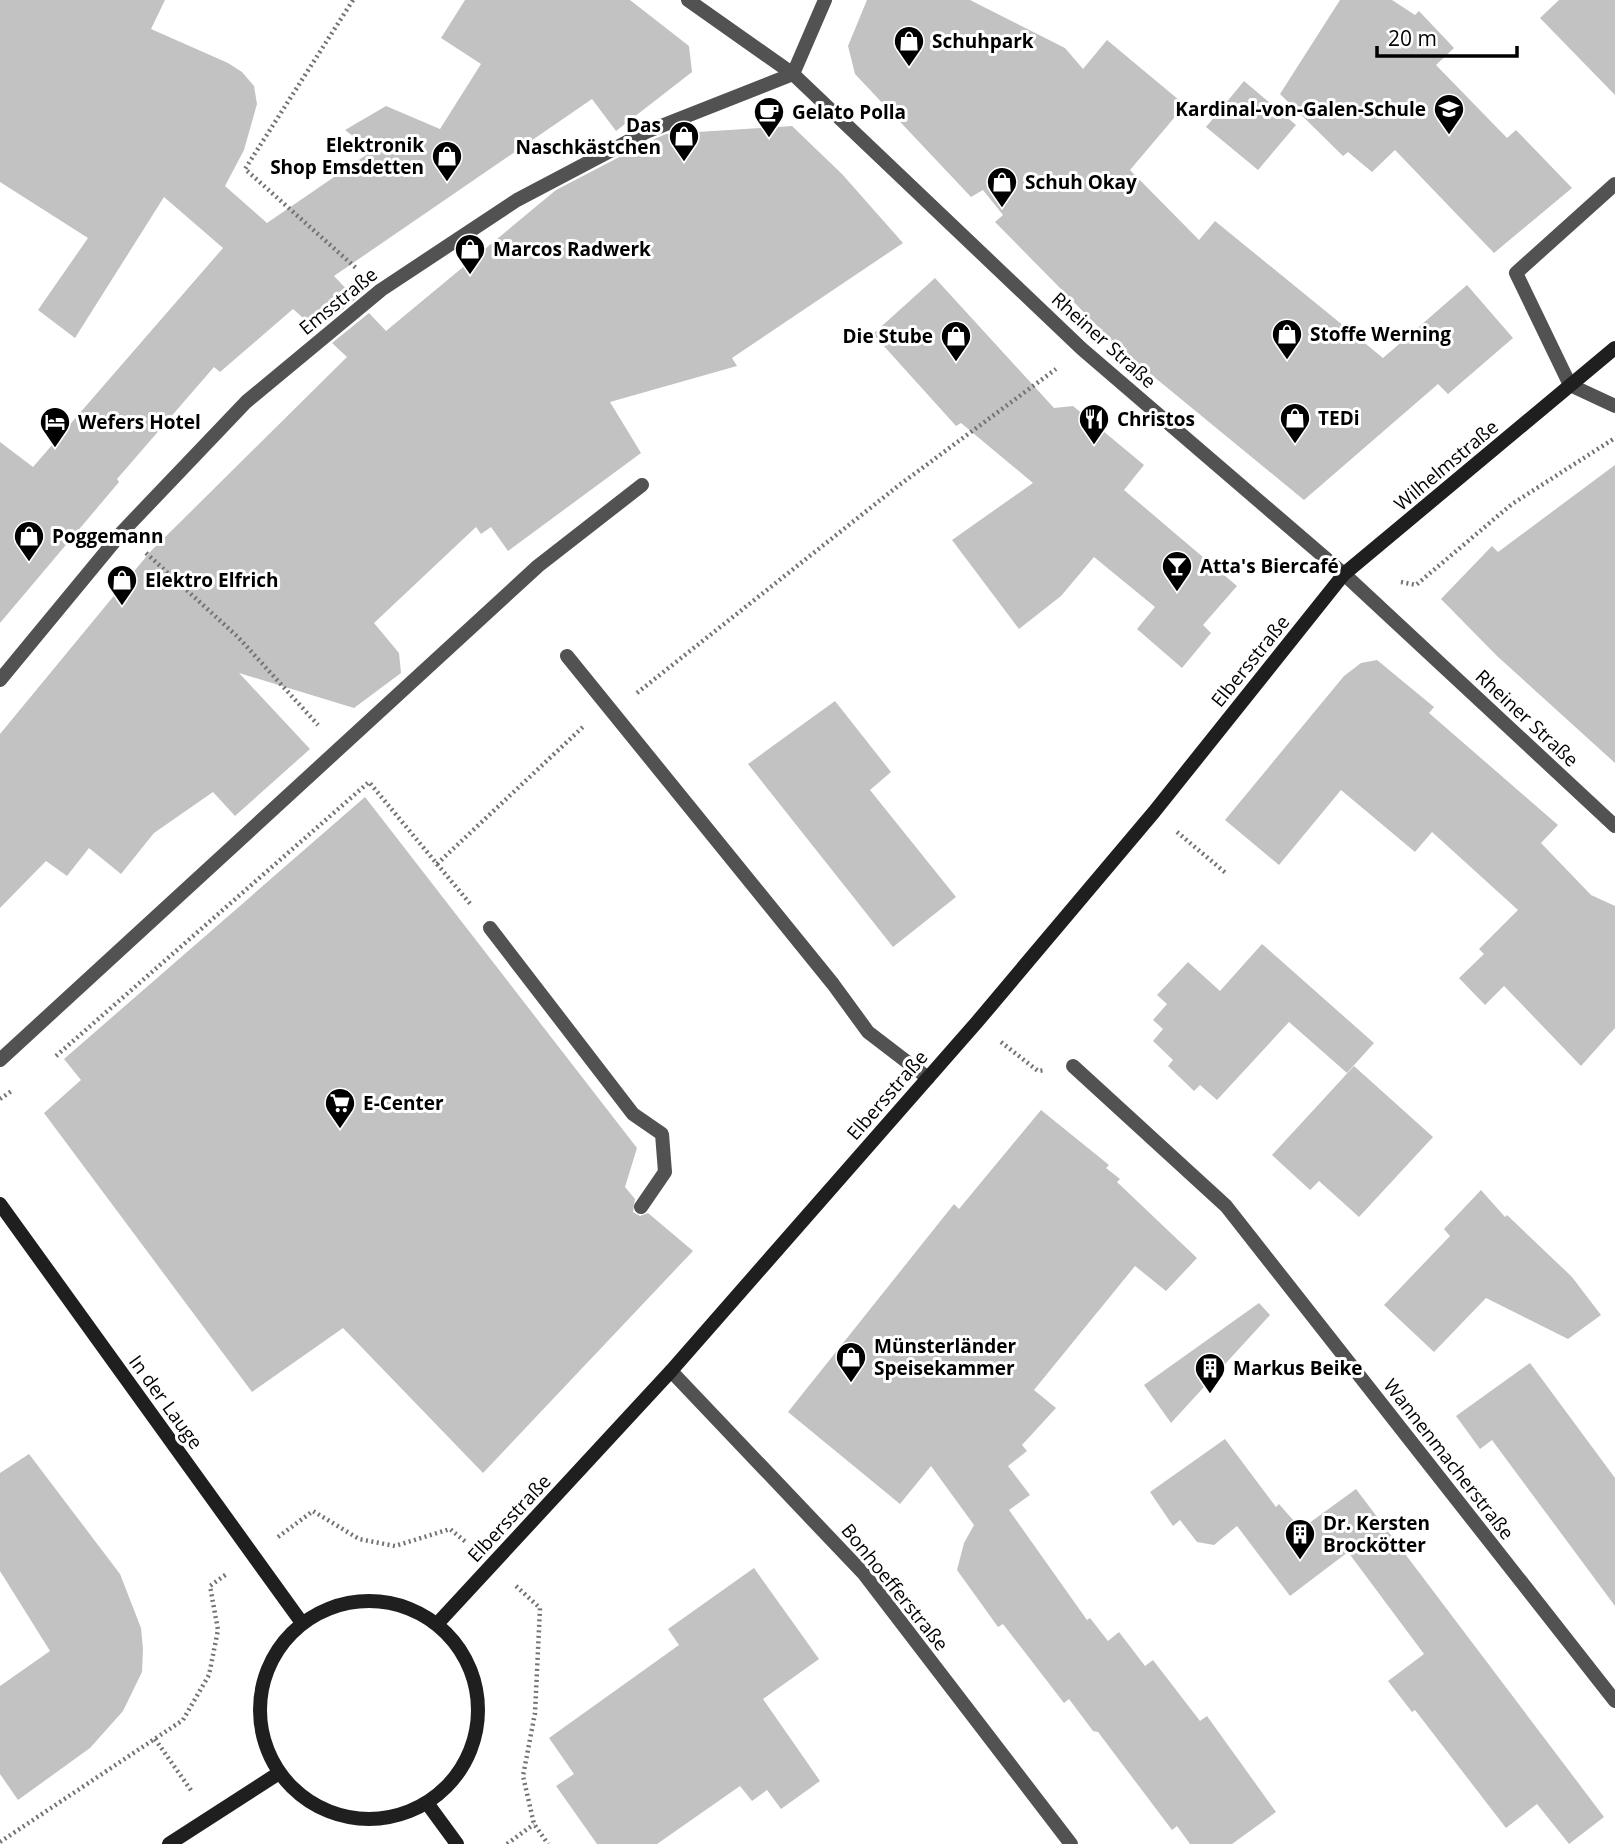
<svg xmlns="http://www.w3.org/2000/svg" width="1615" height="1844" font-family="'Open Sans',sans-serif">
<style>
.building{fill:#c2c2c2}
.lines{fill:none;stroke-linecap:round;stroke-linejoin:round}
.path{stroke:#747474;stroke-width:4.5;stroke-dasharray:2 3.5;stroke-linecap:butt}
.lane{stroke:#525252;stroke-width:14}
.street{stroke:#525252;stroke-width:14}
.secondary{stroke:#1f1f1f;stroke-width:14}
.labels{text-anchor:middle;stroke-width:6;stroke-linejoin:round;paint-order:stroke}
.poi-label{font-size:19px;font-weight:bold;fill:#000;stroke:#fff;text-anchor:start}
.street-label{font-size:19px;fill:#000;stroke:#fff}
</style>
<rect width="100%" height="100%" fill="#fff"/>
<g class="building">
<path d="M0,0h165l-14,29 77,34 14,9 12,14 3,18 -13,46 -19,36 42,37 105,-72 -27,-21 41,-24 54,23 41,-65 -40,-26 24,-38h165l59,46 3,26 -76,59 -24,-32 -258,177 22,23 -39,31 -24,-21 -73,63 -6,-5 -97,112 2,3 -119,141v-181l33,25 190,-219 -59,-51 -89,141 -37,-28 50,-72 -88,-56z"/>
<path d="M867,0h103l95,48 18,21 24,-29 78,65 -55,65 69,70 16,-19 168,137 84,-73 46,53 -65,56 -10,-10 -134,116 -184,-151 -125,-127 8,-7 -20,-25 -12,7 -116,-123 -7,-28z"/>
<path d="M1340,0h52l23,15 4,-4 35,37 -18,17 71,73 9,-8 56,58 -78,65 -99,-103 -23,22 -24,-20 -5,4 -63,-62z"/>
<path d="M1559,0h56v95l-75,-77z"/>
<path d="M1244,81l52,44 -38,45 -52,-43z"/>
<path d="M792,126l50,48 61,69 -171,115 5,8 -127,36 31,51 -133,98 -17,-24 -10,7 -5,-7 -102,96 25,30 2,20 -47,35 -115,-35 71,76 -75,67 -22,-24 -59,41 -33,41 -32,-26 -22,28 -21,-15 -46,47v-174l150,-182 197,-195 -15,-14 37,-30 17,18 170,-141 94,-49 16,-7z"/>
<path d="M935,278l119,130 19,-2 71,59 -20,25 113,96 -34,39 8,8 -29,35 -45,-39 18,-22 -61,-50 -33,39 -42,33 -67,-89 81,-57 -72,-60 -5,3 -83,-92z"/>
<path d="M1615,465v298l-118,-107 -56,-57 51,-53 6,6z"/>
<path d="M1377,660l57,47 -5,6 129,112 -17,18 50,52 24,11v122l-34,38 -77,-80 -19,19 -26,-27 25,-24 -5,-5 39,-39 -86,-78 -17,20 -74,-62 -62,75 -54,-45 119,-144 17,-13z"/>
<path d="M835,701l56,71 -21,18 86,107 -63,50 -145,-183z"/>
<path d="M365,797l272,351 -12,39 10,12 -2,13 7,4 8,-3 45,38 -210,222 -140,-145 -91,64 -208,-279 37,-33 -17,-21z"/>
<path d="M1262,944l112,99 -27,30 -58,-51 -72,78 -17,-15 -6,6 -26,-25 5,-6 -20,-19 10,-12 -10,-9 14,-16 -10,-9 31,-33 32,29z"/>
<path d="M1354,1066l79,71 -74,80 -40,-36 -9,9 -38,-35z"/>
<path d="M1041,1110l68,55 -3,3 14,11 -3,3 80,76 -31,33 -31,-25 -101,124 22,18 -34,37 5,6 -19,15 22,29 -21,15 78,110 3,-2 18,23 11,-9 26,34 8,-6 47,61 7,-5 69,96 -44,32h-42l-13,-18 -5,4 -74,-98 -5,-1 -24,-32 -5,4 -61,-79 -5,3 -41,-57 7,-27 10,-18 -43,-59 -31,38 -112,-92 166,-208 5,5z"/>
<path d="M1481,1190l24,27 2,-2 65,62 29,38 -33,24 -82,-41 -52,54 -50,-47 66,-69 -6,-7z"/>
<path d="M1259,1303l11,12 -99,108 -27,-38z"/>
<path d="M1530,1363l85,115v128l-123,-166 -12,9 -24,-33z"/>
<path d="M1225,1439l51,68 3,-3 22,25 55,-40 248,328 -35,27 -32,-40 -31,24 -91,-118 -3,2 -24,-31 36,-27 -76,-102 -58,44 -53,-70 -23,19 -17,-3 -17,-22 -7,6 -23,-34z"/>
<path d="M29,1454l91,120 21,54 2,21 -1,23 -19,39 -33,37 -72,52 -18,-26v-88l50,-35 -50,-80v-98z"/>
<path d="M754,1568l65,91 -56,40 57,82 -39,28 -14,-19 -15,11 -12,-15 -83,58h-60l-41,-58 18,-12 -25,-36 130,-93 -11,-16z"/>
</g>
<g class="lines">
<g class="path">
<path d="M353,0l-108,169 111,99"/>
<path d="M146,553l92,84 80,88"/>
<path d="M1401,582l15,3 96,-81 103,-66"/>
<path d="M637,693l261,-207 158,-117"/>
<path d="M1177,832l50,42"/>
<path d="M437,864l35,42"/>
<path d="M1001,1042l37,29 7,-1"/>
<path d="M56,1056l313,-274 68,82 148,-139"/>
<path d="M0,1099l13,-9"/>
<path d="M278,1537l35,-26 46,28 36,7 55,-17 17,14"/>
<path d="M516,1586l24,22 -5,105 -12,63 11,48 14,20"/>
<path d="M155,1739l38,54"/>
<path d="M0,1842l183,-122 26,-45 9,-45 -8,-44 18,-13"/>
<path d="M507,1844l27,-20"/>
</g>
<g class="lane">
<path d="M1570,385l-54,-112 99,-89"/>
<path d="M567,656l266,328 35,48 60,46"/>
<path d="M490,928l143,186 29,20 3,38 -24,35"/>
<path d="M0,1060l538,-494 104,-81"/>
</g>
<g class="street">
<path d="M688,0l105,74 289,275 262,225 271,252"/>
<path d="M1570,385l45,21"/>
<path d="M0,680l123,-149 123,-129 135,-112 136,-90 129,-68 147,-58 32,-74"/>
<path d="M1073,1066l153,140 389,495"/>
<path d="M671,1371l193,203 207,270"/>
</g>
<g class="secondary">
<path d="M0,1204l302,419"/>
<circle cx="369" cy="1710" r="109"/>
<path d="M437,1624l234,-253 306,-349 177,-210 190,-238 271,-226"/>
<path d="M427,1803l30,41"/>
<path d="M169,1844l110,-71"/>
</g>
</g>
<defs>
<g id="shop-pin" transform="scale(1.575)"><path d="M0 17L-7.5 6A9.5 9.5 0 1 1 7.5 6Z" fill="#000" stroke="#fff"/><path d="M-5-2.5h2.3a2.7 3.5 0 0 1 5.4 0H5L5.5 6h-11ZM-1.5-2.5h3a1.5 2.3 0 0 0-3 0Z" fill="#fff"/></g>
<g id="school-pin" transform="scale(1.575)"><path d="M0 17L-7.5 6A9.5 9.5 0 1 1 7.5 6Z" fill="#000" stroke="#fff"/><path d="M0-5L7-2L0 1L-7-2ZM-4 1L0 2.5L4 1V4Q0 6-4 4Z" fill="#fff"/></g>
<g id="cafe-pin" transform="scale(1.575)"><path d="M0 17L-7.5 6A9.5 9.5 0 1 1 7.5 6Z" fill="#000" stroke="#fff"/><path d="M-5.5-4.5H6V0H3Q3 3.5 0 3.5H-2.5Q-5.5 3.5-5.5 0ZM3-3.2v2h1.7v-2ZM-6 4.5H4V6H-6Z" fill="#fff"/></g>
<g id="restaurant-pin" transform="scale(1.575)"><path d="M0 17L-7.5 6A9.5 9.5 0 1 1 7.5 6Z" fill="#000" stroke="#fff"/><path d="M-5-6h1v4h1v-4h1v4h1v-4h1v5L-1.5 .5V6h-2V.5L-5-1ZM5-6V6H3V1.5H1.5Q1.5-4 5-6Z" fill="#fff"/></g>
<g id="hotel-pin" transform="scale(1.575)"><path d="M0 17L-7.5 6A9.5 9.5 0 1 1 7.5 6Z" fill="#000" stroke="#fff"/><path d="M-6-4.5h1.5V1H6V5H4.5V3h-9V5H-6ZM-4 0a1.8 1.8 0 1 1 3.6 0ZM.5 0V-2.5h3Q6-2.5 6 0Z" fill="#fff"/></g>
<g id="bar-pin" transform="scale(1.575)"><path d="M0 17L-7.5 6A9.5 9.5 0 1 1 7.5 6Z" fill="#000" stroke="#fff"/><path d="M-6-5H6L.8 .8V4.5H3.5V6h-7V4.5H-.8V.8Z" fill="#fff"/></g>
<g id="supermarket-pin" transform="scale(1.575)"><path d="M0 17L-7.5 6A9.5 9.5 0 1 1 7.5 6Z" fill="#000" stroke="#fff"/><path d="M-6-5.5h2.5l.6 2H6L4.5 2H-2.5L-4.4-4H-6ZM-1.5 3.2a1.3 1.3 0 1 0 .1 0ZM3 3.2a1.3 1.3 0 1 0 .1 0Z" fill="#fff"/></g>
<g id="building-pin" transform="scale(1.575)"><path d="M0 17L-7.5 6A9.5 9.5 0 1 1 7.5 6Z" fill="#000" stroke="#fff"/><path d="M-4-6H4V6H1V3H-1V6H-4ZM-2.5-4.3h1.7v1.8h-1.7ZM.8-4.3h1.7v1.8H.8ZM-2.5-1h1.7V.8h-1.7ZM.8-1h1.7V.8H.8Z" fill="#fff"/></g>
</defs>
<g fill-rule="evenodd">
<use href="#shop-pin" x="909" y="41"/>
<use href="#school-pin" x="1449" y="109"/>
<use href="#cafe-pin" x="769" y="112"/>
<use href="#shop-pin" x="684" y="136"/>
<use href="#shop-pin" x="447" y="156"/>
<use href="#shop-pin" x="1002" y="182"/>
<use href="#shop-pin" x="470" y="249"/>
<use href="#shop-pin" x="1287" y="334"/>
<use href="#shop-pin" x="956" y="336"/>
<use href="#shop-pin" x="1295" y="418"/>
<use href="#restaurant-pin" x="1094" y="419"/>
<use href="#hotel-pin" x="55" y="422"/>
<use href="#shop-pin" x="29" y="536"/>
<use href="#bar-pin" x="1177" y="566"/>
<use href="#shop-pin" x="122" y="580"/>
<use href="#supermarket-pin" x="340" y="1103"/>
<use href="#shop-pin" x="851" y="1357"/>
<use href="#building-pin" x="1210" y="1368"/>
<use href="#building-pin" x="1300" y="1534"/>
</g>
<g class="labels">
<g class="poi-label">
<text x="932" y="48">Schuhpark</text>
<text x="1426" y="116" text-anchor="end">Kardinal-von-Galen-Schule</text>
<text x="792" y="119">Gelato Polla</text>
<text x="661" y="132" text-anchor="end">Das<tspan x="661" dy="22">Naschkästchen</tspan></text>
<text x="424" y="152" text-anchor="end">Elektronik<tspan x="424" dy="22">Shop Emsdetten</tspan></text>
<text x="1025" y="189">Schuh Okay</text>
<text x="493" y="256">Marcos Radwerk</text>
<text x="1310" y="341">Stoffe Werning</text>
<text x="933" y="343" text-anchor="end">Die Stube</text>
<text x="1318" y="425">TEDi</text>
<text x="1117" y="426">Christos</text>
<text x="78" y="429">Wefers Hotel</text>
<text x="52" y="543">Poggemann</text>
<text x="1200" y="573">Atta's Biercafé</text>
<text x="145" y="587">Elektro Elfrich</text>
<text x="363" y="1110">E-Center</text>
<text x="874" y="1353">Münsterländer<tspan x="874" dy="22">Speisekammer</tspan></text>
<text x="1233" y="1375">Markus Beike</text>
<text x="1323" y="1530">Dr. Kersten<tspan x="1323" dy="22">Brockötter</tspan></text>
</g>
<g class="street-label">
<text transform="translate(338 301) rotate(-39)" y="7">Emsstraße</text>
<text transform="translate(1104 340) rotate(42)" y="7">Rheiner Straße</text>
<text transform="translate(1446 465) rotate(-40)" y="7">Wilhelmstraße</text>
<text transform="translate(1250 661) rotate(-51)" y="7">Elbersstraße</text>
<text transform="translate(1527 718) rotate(43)" y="7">Rheiner Straße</text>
<text transform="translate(887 1095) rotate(-49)" y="7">Elbersstraße</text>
<text transform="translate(166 1402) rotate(54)" y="7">In der Lauge</text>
<text transform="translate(1449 1459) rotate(52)" y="7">Wannenmacherstraße</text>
<text transform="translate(509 1518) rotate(-47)" y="7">Elbersstraße</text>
<text transform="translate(895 1587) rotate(51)" y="7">Bonhoefferstraße</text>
</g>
</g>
<path d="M1377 46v10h140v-10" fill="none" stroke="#000000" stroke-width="3.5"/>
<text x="1388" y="46" font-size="21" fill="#000000" stroke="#ffffff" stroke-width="5" paint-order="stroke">20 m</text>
</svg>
